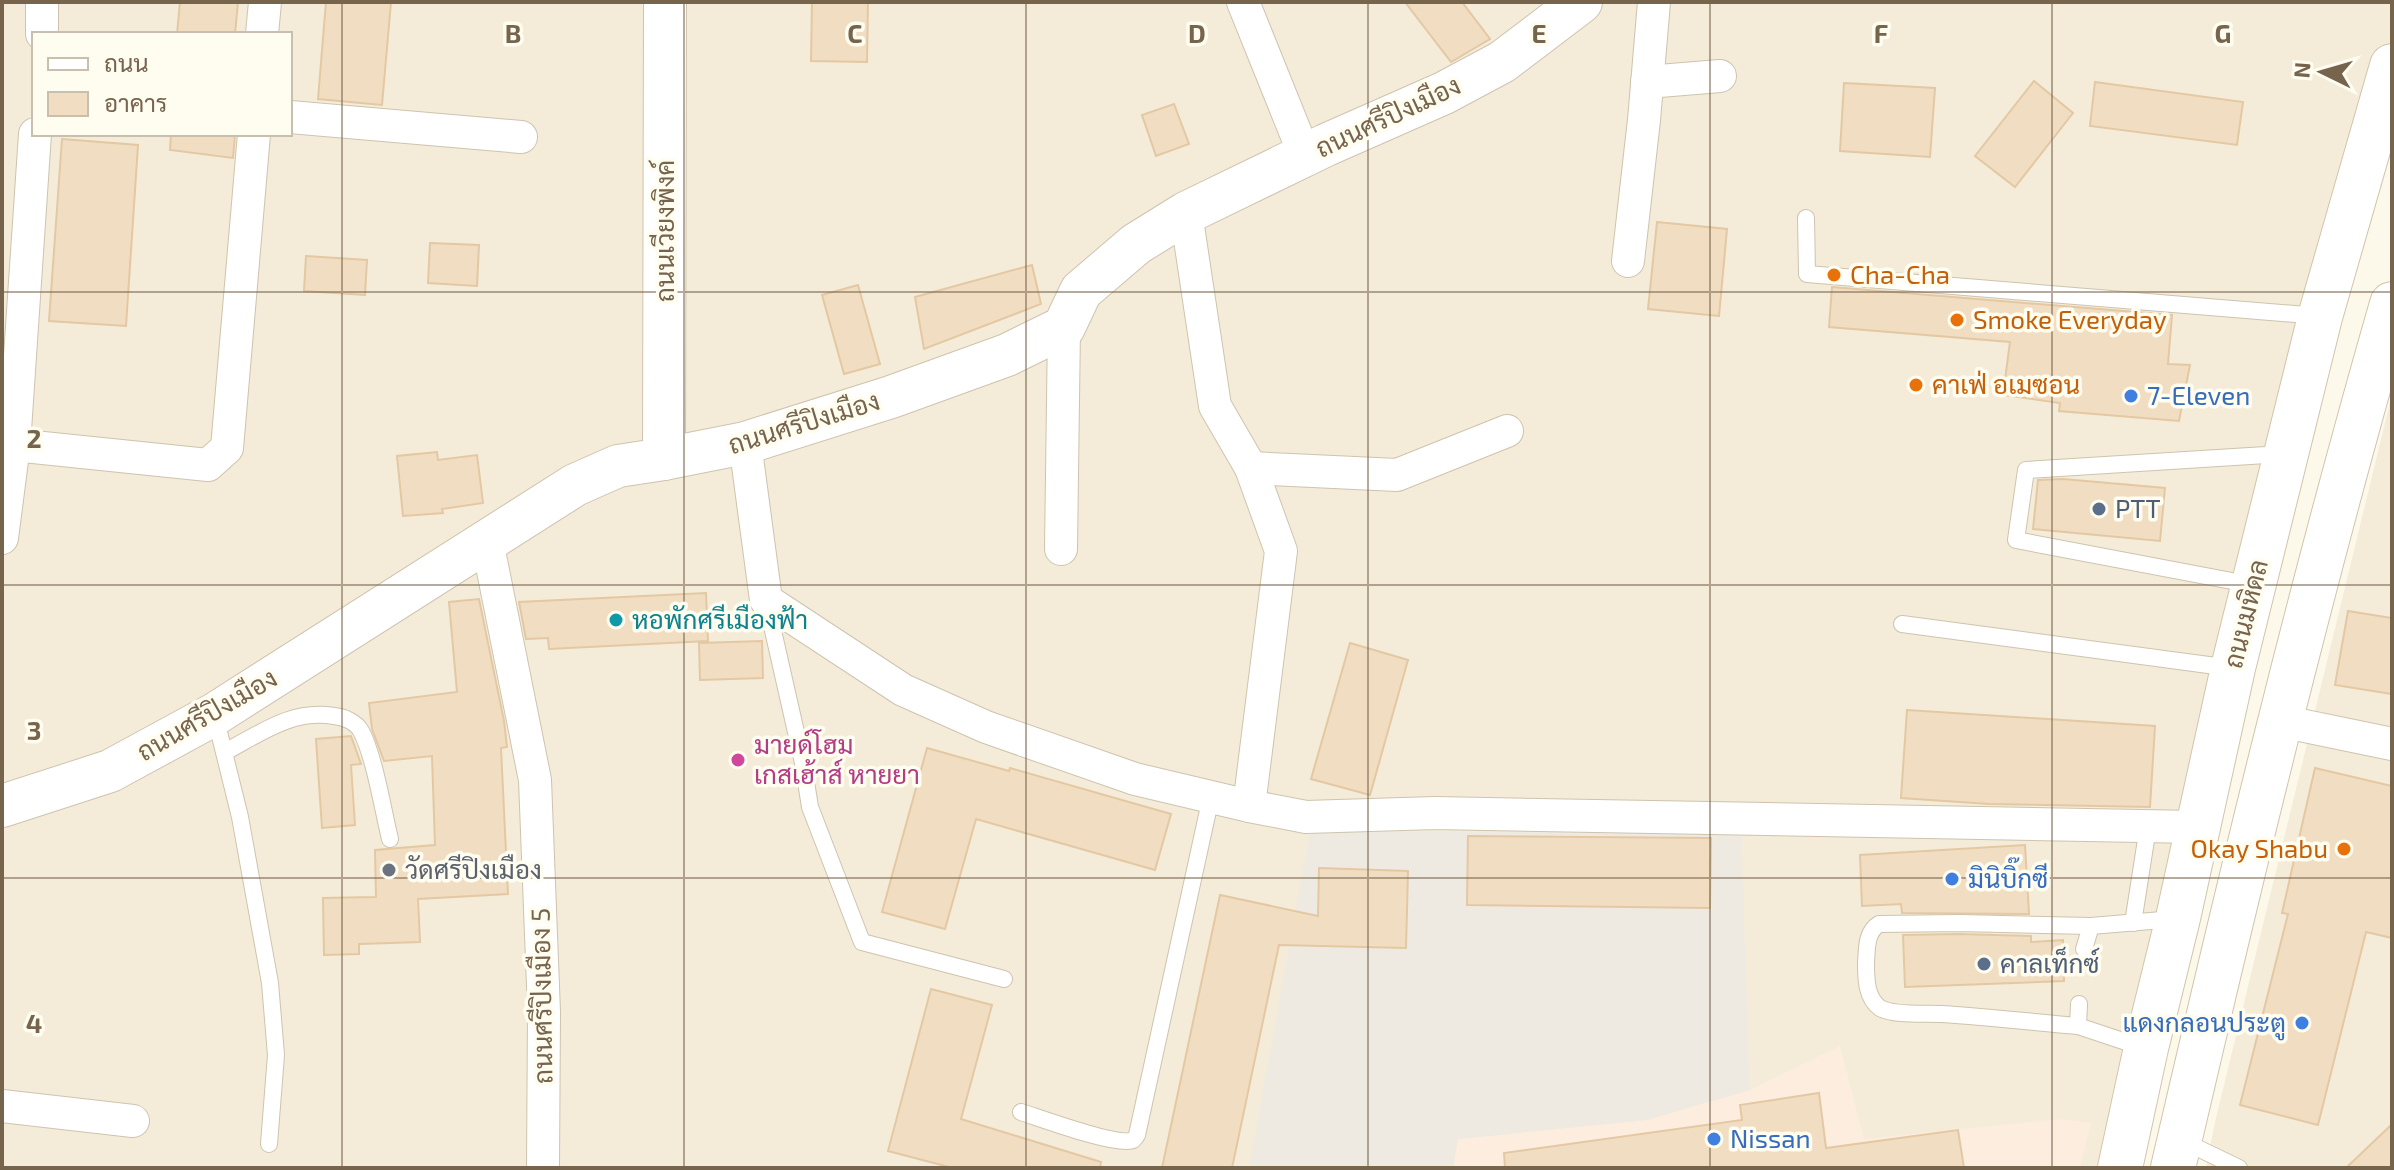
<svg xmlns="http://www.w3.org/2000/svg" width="2394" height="1170" font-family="'Exo 2',Sarabun,sans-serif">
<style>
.residential{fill:#f4ecd8;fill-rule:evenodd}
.commercial{fill:#fcedde}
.industrial{fill:#eeeae2}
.building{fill:#f1dec2;stroke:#e3c8a3;stroke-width:2}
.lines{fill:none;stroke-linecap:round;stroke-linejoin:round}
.service-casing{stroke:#cec3af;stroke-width:18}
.minor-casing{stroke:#cec3af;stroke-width:34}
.tertiary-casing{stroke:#cec3af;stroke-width:44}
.secondary-casing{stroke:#d1c4ad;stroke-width:46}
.service{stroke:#fff;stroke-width:16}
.minor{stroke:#fff;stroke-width:32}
.tertiary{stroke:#fff;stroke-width:42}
.secondary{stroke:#fff;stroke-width:44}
.grid{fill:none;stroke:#77644d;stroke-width:2;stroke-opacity:0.55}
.food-dot{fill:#e8710a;stroke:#fffcf0;stroke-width:3}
.shop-dot{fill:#3f7fe0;stroke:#fffcf0;stroke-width:3}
.service-dot{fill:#5c6f8a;stroke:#fffcf0;stroke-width:3}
.culture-dot{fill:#0f9aa8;stroke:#fffcf0;stroke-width:3}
.hotel-dot{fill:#d1479c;stroke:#fffcf0;stroke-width:3}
.worship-dot{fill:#6b7280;stroke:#fffcf0;stroke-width:3}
.labels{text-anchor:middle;stroke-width:7;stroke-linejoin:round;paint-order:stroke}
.street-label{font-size:26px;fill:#77644d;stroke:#fffcf0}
.food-label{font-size:26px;fill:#c56008;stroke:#fffcf0;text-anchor:start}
.shop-label{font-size:26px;fill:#366cbe;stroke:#fffcf0;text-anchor:start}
.service-label{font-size:26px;fill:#4e5e75;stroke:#fffcf0;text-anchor:start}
.culture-label{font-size:26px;fill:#0d838f;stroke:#fffcf0;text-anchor:start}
.hotel-label{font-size:26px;fill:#b23c85;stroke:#fffcf0;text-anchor:start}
.worship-label{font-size:26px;fill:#5b616d;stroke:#fffcf0;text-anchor:start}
.grid-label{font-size:26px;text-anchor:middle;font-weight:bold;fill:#77644d;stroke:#fffcf0;stroke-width:7;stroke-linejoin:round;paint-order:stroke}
</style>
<rect width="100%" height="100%" fill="#fcf9ea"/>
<g class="residential">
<path d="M2,2h2390v60l-137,464 -158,642h-2095zM34,34h256v100h-256z"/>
<path d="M2392,394v774h-186l9,-46z"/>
</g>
<path class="commercial" d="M1840,1046l24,93 195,-20 32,4 -11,45h-627l5,-29 189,-19 103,-30z"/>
<path class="industrial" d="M1310,831l431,2 9,257 -103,30 -189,19 -5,29h-204z"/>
<g class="building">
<path d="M180,2h58l-3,32h-58z"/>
<path d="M326,2h65l-9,103 -64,-6z"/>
<path d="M812,2h56l-1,60 -56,-1z"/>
<path d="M1405,2h57l28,37 -39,23z"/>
<path d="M2034,81l39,32 -58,74 -40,-31z"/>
<path d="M2095,82l148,20 -6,43 -147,-19z"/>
<path d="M1844,83l91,5 -5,69 -90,-6z"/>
<path d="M1174,104l15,40 -33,12 -14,-41z"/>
<path d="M171,134h64l-2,24 -63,-8z"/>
<path d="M62,139l76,6 -12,181 -77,-5z"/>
<path d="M1657,222l70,7 -8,87 -71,-7z"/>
<path d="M430,243l49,2 -2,41 -49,-3z"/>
<path d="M306,256l61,4 -2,35 -61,-4z"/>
<path d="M1032,265l9,39 -117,45 -9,-52z"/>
<path d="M858,285l22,79 -36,10 -22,-79z"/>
<path d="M1832,287l340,28 -4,49 22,1 -11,56 -120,-10 1,-8 -57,-8 7,-53 -181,-15z"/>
<path d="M437,452l1,8 39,-5 6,48 -41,6 1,4 -40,3 -6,-60z"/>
<path d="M2063,479l102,9 -5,53 -127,-12 5,-49z"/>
<path d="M706,593l2,48 -159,8 -1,-11 -22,1 -7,-37z"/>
<path d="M479,599l25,122 3,26 -6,1 7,146 -90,5 2,43 -61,2v10l-35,1 -1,-57 53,-1 -1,-47 60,-5 -3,-89 -48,5 -12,-32 -3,-26 88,-11 -8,-90z"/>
<path d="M2348,611l44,7v76l-57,-9z"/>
<path d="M762,641l1,37 -63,2 -1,-37z"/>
<path d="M1350,643l58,17 -38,135 -59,-16z"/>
<path d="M1907,710l248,16 -5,81 -161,-3 -88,-6z"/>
<path d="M351,736l10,28 -10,1 4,60 -33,3 -6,-89z"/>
<path d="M927,748l82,23 1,-3 161,46 -16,56 -179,-51 -31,110 -63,-17z"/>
<path d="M2315,768l77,18v152l-26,-6 -48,193 -78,-20 48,-191 -6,-1z"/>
<path d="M1468,836l243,2 -1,70 -243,-3z"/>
<path d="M2025,845l4,69 -127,-1 -1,-9 -39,2 -2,-51z"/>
<path d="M1319,868l89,3 -2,77 -127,-3 -47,223h-70l58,-273 98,21z"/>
<path d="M1960,934l71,2v6l32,-2 1,41 -159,6 -2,-52z"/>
<path d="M931,989l61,16 -31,114 140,43 -1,6h-147l-65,-17z"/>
<path d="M1819,1093l7,55 132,-18 6,38h-459l-1,-15 238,-33 -2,-15z"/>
<path d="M2392,1124v44h-46z"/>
</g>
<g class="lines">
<g class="service-casing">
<g id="service">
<path d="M1806,218l1,56 512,42"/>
<path d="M2253,585l-237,-45 10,-70 256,-16"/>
<path d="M767,604l36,159 7,44 52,135 142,37"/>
<path d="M1902,624l329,44"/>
<path d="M215,716l25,101 30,166 6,72 -7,89"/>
<path d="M225,752c36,-19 67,-43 109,-36 10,1 22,6 27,15 13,24 22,79 29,108"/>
<path d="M2133,923l15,-96"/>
<path d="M2084,949l7,-23 83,-7"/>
<path d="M2079,1004l-1,22 66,22"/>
<path d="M2078,1026c-45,-4 -91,-9 -136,-12 -16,-1 -48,2 -62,-6 -14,-10 -14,-30 -14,-45 1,-15 0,-31 13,-39l81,-1 131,3"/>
<path d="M1021,1112c19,6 97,35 112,28 1,-1 3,-3 4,-5l74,-338"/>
<path d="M2181,1140l58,28"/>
</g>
</g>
<g class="minor-casing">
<g id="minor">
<path d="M1243,2l62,154"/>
<path d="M42,34v-32"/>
<path d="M262,34l3,-32"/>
<path d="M1647,82l73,-6"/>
<path d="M290,117l231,20"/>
<path d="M1186,213l29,193 36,62 30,83 -32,255"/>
<path d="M1628,261l16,-141 10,-118"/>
<path d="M745,443l21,157 137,90 83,37 149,52 114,27 57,11 129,-4 761,14"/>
<path d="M14,445l194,20 19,-17 27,-314"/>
<path d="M1251,468l146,7 110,-44"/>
<path d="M2,538l12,-93 21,-311"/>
<path d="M487,541l48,239 9,232 -1,156"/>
<path d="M1061,549l3,-222"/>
<path d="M2281,721l111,23"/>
<path d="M2,1106l131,15"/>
</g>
</g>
<g class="tertiary-casing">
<g id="tertiary">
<path d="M664,459l1,-457"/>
<path d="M2,806l108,-35 105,-57 360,-229 43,-19 46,-7 81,-16 146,-46 116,-42 57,-28 17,-36 55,-47 50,-31 140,-68 118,-52 58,-31 79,-60"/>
</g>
</g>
<g class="secondary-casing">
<g id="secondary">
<path d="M2120,1168l26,-120 32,-130 55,-250 87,-351 72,-251"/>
<path d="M2173,1168c67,-289 137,-579 219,-864"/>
</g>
</g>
<use href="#service" class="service"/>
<use href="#minor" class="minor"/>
<use href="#tertiary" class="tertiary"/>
<use href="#secondary" class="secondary"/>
</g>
<path class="grid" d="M342,2v1166M684,2v1166M1026,2v1166M1368,2v1166M1710,2v1166M2052,2v1166M2,292h2390M2,585h2390M2,878h2390"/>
<g class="food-dot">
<circle cx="1834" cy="275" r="8"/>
<circle cx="1957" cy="320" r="8"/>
<circle cx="1916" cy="385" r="8"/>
<circle cx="2344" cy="849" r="8"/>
</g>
<g class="shop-dot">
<circle cx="2131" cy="396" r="8"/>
<circle cx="1952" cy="879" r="8"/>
<circle cx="2302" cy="1023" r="8"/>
<circle cx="1714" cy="1139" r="8"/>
</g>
<g class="service-dot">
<circle cx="2099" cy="509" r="8"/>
<circle cx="1984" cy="964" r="8"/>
</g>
<circle class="culture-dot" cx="616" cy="620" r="8"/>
<circle class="hotel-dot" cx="738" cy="760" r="8"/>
<circle class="worship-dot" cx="389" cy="870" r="8"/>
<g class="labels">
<g class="street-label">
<text transform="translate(1388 117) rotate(-25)" y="9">ถนนศรีปิงเมือง</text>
<text transform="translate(665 231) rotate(-90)" y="9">ถนนเวียงพิงค์</text>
<text transform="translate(804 423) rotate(-17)" y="9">ถนนศรีปิงเมือง</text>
<text transform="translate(2246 614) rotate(-76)" y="9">ถนนมหิดล</text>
<text transform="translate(207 715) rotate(-30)" y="9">ถนนศรีปิงเมือง</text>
<text transform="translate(542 996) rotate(-91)" y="9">ถนนศรีปิงเมือง 5</text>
</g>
<g class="food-label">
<text x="1850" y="284">Cha-Cha</text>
<text x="1973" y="329">Smoke Everyday</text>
<text x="1932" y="394">คาเฟ่ อเมซอน</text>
<text x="2328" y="858" text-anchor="end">Okay Shabu</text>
</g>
<g class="shop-label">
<text x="2147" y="405">7-Eleven</text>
<text x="1968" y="888">มินิบิ๊กซี</text>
<text x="2286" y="1032" text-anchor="end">แดงกลอนประตู</text>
<text x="1730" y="1148">Nissan</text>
</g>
<g class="service-label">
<text x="2115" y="518">PTT</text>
<text x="2000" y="973">คาลเท็กซ์</text>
</g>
<g class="culture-label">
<text x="632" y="629">หอพักศรีเมืองฟ้า</text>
</g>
<g class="hotel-label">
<text x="754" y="754">มายด์โฮม<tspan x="754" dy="30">เกสเฮ้าส์ หายยา</tspan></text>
</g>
<g class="worship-label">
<text x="405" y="879">วัดศรีปิงเมือง</text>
</g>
</g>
<g class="grid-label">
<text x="513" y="43">B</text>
<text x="855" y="43">C</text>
<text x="1197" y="43">D</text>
<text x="1539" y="43">E</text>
<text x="1881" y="43">F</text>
<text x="2223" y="43">G</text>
<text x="34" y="448">2</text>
<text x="34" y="740">3</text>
<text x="34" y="1033">4</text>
</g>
<rect width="2394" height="1170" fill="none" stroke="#77644d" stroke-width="8"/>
<rect x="32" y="32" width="260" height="104" fill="#fffcf0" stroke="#c9bfaf" stroke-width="2"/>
<rect x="48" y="58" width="40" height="12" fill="#ffffff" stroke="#c9bfaf" stroke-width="2"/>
<text x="104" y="72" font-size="24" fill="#77644d">ถนน</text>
<rect x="48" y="92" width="40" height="24" fill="#f1dec2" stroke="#c9bfaf" stroke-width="2"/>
<text x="104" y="112" font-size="24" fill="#77644d">อาคาร</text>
<g transform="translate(2322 72) rotate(275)" stroke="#fffcf0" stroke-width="6" paint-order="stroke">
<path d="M0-6L14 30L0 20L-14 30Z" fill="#77644d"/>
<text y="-12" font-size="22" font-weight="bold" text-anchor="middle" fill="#77644d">N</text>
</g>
</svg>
